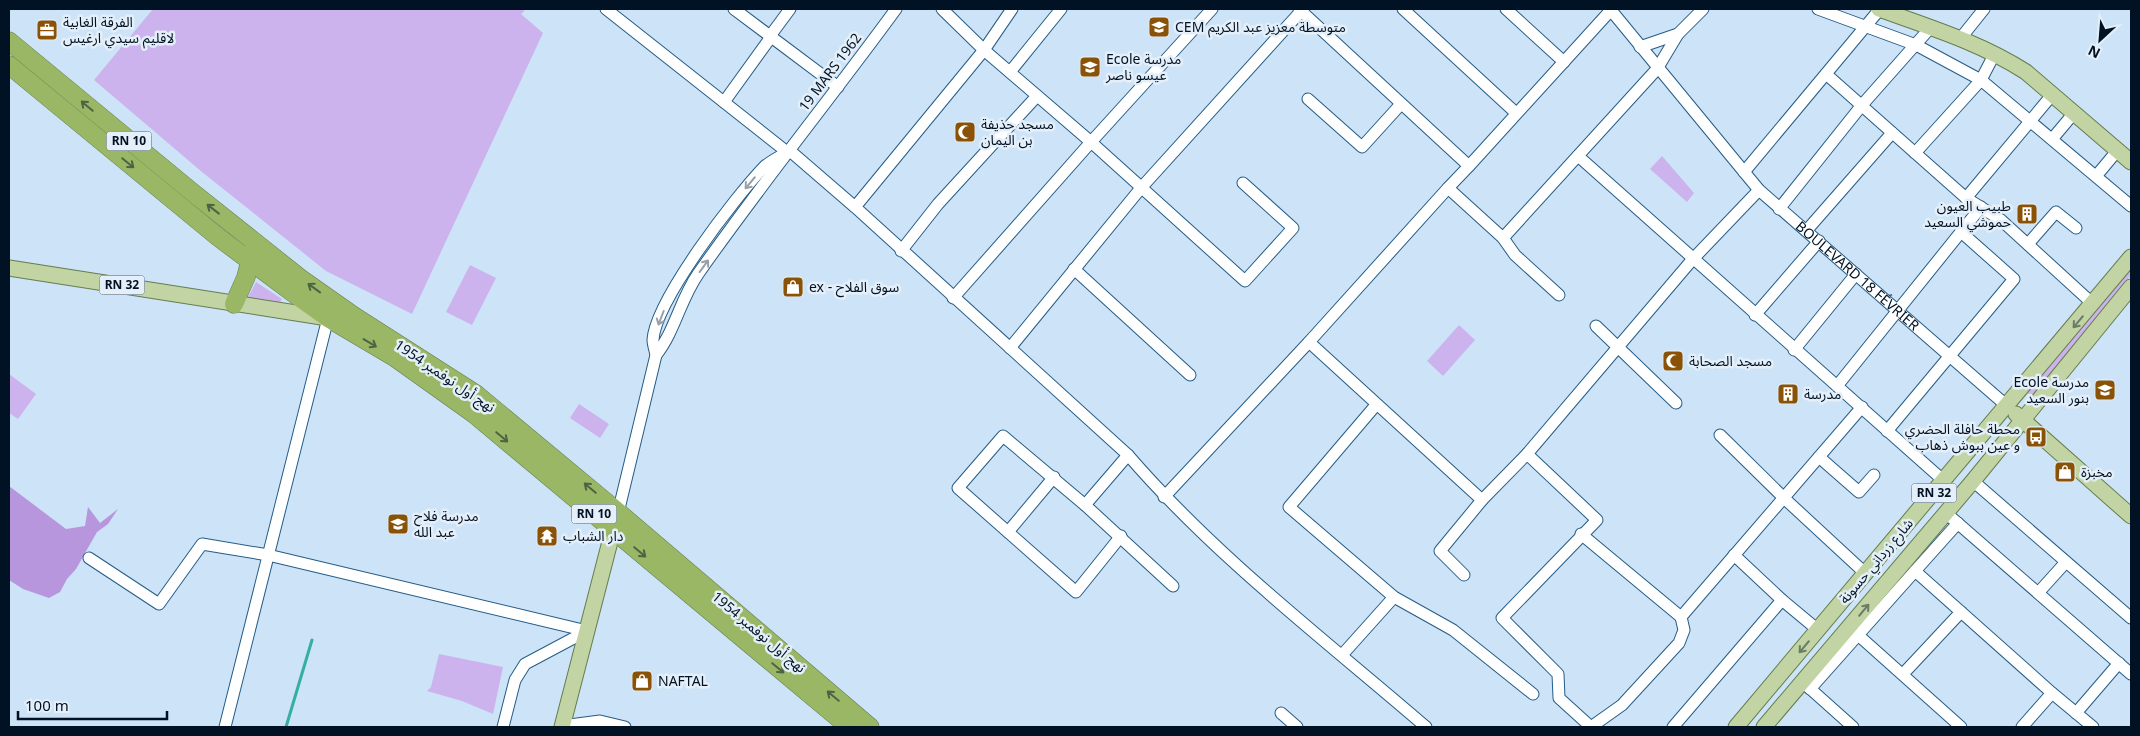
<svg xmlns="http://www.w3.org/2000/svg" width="2140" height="736" font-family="'Noto Sans','Noto Sans Arabic',sans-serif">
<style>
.green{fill:#cdb3ee}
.forest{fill:#b796de}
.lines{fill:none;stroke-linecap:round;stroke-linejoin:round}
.stream{stroke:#34afa2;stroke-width:3}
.minor-casing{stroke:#255c86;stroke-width:13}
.major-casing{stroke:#647d4e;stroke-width:17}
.highway-casing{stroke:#647d4e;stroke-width:19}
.minor{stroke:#fff;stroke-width:11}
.major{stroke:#c2d4a3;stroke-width:15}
.highway{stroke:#9ab765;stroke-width:18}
.oneway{stroke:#4d6444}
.oneway2{stroke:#99a0a7}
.oneway3{stroke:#6b7d69}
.labels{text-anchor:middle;stroke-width:5;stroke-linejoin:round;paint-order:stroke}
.shield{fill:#e4eff9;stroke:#445463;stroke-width:1}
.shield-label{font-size:12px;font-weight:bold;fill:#001223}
.poi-label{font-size:14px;fill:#001223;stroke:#e4eff9;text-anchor:start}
.street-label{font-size:14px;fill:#001223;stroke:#e4eff9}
</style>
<rect width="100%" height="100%" fill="#cde3f7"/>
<g class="green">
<path d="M153,9h373l-5,5 22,19 -131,281 -86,-43 -124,-99 -108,-92z"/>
<path d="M1662,156l32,37 -7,9 -37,-33z"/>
<path d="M2131,262v13l-99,121 -6,-4z"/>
<path d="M470,265l26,13 -24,47 -26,-13z"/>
<path d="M256,282l26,17 -4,7 -32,-5z"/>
<path d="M1459,325l16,15 -32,36 -16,-15z"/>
<path d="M9,374l27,20 -18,25 -9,-6z"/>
<path d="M579,404l30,20 -9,14 -30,-20z"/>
<path d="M439,654l64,13 -10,47 -31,-13 -35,-10 4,-4z"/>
</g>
<path class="forest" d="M9,486l57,43 19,-3 3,-19 12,16 18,-14 -10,15 -11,8 -21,37 -9,10 -7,13 -11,6 -26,-9 -14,-9z"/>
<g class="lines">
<path class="stream" d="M286,727l26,-87"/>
<g class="minor-casing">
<g id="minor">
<path d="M606,9l181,143"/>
<path d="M734,9l104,78"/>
<path d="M942,9l42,41 107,92 121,-133"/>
<path d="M1299,9l170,157 142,-156"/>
<path d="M1403,9l113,104"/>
<path d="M1506,9l58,53"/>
<path id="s1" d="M1610,9l149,181 248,216"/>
<path d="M1818,9l98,36 65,35 150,126"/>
<path d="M770,36l20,-27"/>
<path d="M1960,39l24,-30"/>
<path d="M1640,47l38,-13 25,-25"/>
<path d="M1010,72l51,-63"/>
<path d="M1826,74l140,124 35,22 92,84"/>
<path d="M1308,99l54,48 39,-43"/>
<path d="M724,102l47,-65"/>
<path d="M2053,138l21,-25"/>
<path d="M789,150l66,57 273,248c88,102 196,184 298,272"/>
<path d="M1915,153l66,-73 14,-27"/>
<path d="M1578,156l366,325"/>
<path d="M1469,166l-21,22 55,50 154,-169 21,-35"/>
<path d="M1744,172l136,-163"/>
<path d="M2097,175l20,-24"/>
<path d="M1448,188l-139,154 173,158"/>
<path d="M1966,198l86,-103"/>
<path d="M855,207l129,-157 28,-41"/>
<path d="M1779,209l83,-104 69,-78"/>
<path d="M1807,230l85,-97"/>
<path d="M1503,238l12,17 44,40"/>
<path d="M2028,244l28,-32 20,16"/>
<path d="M901,251l37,-47 99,-108"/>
<path d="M1074,269l116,106"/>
<path d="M953,298l138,-156 154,139 48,-53 -50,-45"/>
<path d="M1755,315l64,-74"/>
<path d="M1596,326l80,77"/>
<path d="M1010,348l131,-160 162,-179"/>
<path d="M1794,350l62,-76"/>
<path d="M656,355c19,-24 24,-55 42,-81 63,-90 133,-176 198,-265"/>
<path d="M1837,386l144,-179"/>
<path d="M1376,405l-87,102 105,90 59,33 80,64"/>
<path d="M1887,431l127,-152 -53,-47"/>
<path d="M1720,435l65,64 81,75"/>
<path d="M1527,454l70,66 -95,98 56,56 1,24 32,29"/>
<path d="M1128,455l-43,50 88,81"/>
<path d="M1819,457l40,35 15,-17"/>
<path d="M1973,481l158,137"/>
<path d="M1164,497l145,-155"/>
<path d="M1085,505l-82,-69 -45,52 118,104 45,-56"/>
<path d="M1946,513l185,161"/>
<path d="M617,517l39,-162c-1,-5 -3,-11 -3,-15 2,-39 83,-144 111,-173 6,-6 16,-10 23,-15"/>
<path d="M1008,532l46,-55"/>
<path d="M1581,534l100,83"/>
<path d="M89,558l70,46 43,-60 66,11 319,76"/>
<path d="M1915,571l43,-48"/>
<path d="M1464,575l-24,-24 42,-51 45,-46 165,-194 67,-70"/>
<path d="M2038,593l28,-31"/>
<path d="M1782,600l36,30"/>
<path d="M1342,655l52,-58"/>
<path d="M1903,674l58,-62"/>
<path d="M1806,685l47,42"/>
<path d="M1810,689l48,-54"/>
<path d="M1281,713l16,14"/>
<path d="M2076,713l43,-50"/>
<path d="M562,726l38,-5 25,6"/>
<path d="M225,727l103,-409"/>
<path d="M503,727l12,-47 10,-16 62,-33"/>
<path d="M1591,727l31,-22 57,-62 5,-13 -3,-13 181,-210"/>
<path d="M1673,727l109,-127 -48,-45"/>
<path d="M1961,727l-103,-92 57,-64 137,122 41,34"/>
<path d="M2022,727l30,-34"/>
</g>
</g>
<g class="major-casing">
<g id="major">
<path d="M1879,9c50,18 102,34 147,63l105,90"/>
<path d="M9,268l319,50"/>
<path d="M2016,414l115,102"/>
<path d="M562,727l51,-197"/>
<path d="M1736,727l395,-470"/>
<path d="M1764,727l209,-246 158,-194"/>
</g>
</g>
<g class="highway-casing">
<g id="highway">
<path d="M9,41l183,151 108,86 54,38 122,78 142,118 252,215"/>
<path d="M9,65l209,172 75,56 35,25 66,39 80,57 375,313"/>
<path d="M234,304l12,-27 6,-25"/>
</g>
</g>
<use href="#minor" class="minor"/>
<use href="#major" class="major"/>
<use href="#highway" class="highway"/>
</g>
<defs><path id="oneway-shaft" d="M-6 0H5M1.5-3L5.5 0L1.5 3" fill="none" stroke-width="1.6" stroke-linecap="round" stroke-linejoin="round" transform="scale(1.25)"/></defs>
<g class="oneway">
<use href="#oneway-shaft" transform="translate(87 106) rotate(-140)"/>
<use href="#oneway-shaft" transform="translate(128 163) rotate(39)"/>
<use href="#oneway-shaft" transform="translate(213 209) rotate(-142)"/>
<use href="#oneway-shaft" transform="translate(314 288) rotate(-144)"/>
<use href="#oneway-shaft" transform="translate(370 343) rotate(31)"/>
<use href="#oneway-shaft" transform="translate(502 437) rotate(40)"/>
<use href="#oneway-shaft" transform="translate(590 488) rotate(-140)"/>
<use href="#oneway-shaft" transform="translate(640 552) rotate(40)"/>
<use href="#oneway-shaft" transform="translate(778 668) rotate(40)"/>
<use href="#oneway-shaft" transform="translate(833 696) rotate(-140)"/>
</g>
<g class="oneway2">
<use href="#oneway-shaft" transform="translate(750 183) rotate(130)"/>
<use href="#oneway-shaft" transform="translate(704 266) rotate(-54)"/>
<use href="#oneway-shaft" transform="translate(661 318) rotate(111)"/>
</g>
<g class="oneway3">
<use href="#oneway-shaft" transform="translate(2078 322) rotate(130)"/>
<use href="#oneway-shaft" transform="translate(1864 610) rotate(-50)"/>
<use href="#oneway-shaft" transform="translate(1804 647) rotate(130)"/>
</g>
<defs>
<g id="school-square" transform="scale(1.125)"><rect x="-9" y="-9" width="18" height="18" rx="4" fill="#8a5207" stroke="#e4eff9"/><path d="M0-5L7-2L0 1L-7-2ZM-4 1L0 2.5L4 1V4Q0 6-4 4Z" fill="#fff"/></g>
<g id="office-square" transform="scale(1.125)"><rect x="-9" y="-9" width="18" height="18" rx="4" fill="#8a5207" stroke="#e4eff9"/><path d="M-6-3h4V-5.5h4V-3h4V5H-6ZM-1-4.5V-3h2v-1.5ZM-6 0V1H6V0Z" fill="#fff"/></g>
<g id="mosque-square" transform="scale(1.125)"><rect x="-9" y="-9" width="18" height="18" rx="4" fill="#8a5207" stroke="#e4eff9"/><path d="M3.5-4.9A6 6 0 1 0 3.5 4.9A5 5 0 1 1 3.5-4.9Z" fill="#fff"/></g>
<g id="building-square" transform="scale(1.125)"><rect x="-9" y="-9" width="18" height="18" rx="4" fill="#8a5207" stroke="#e4eff9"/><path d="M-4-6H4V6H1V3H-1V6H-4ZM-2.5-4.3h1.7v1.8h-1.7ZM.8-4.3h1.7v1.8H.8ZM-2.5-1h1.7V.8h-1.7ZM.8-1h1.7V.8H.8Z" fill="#fff"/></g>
<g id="shop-square" transform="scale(1.125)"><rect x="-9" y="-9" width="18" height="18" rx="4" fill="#8a5207" stroke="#e4eff9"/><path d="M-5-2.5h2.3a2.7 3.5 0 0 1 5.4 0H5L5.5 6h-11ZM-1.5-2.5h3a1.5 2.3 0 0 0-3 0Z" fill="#fff"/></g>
<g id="bus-square" transform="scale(1.125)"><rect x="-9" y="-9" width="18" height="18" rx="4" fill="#8a5207" stroke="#e4eff9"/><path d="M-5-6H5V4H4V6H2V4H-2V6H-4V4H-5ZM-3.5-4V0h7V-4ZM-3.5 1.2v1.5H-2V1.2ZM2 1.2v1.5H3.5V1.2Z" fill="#fff"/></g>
<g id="temple-square" transform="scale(1.125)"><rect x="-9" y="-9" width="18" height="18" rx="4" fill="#8a5207" stroke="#e4eff9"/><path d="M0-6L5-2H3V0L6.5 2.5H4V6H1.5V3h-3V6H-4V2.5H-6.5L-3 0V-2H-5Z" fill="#fff"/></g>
</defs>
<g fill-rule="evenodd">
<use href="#school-square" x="1159" y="27"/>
<use href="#office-square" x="47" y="30"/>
<use href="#school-square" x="1090" y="67"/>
<use href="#mosque-square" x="965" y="132"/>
<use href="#building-square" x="2027" y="214"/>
<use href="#shop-square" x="793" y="287"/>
<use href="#mosque-square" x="1673" y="361"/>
<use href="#school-square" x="2105" y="390"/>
<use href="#building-square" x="1788" y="394"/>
<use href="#bus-square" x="2036" y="437"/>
<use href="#shop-square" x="2065" y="472"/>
<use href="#school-square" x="398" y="524"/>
<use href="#temple-square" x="547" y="536"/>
<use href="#shop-square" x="642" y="681"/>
</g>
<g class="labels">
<g class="shield">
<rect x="106.5" y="131.5" width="45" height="19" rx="4"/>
<rect x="99.5" y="275.5" width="45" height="19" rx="4"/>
<rect x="1911.5" y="483.5" width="45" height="19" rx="4"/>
<rect x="571.5" y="504.5" width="45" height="19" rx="4"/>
</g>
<g class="shield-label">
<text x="129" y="145">RN 10</text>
<text x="122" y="289">RN 32</text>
<text x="1934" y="497">RN 32</text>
<text x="594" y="518">RN 10</text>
</g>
<g class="poi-label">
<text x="63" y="27">الفرقة الغابية<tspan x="63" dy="16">لاقليم سيدي ارغيس</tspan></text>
<text x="1175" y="32">CEM متوسطة معزيز عبد الكريم</text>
<text x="1106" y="64">Ecole مدرسة<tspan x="1106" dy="16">عيسو ناصر</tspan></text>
<text x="981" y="129">مسجد حذيفة<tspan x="981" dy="16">بن اليمان</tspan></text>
<text x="2011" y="211" text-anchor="end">طبيب العيون<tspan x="2011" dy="16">حموشي السعيد</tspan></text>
<text x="809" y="292">ex - سوق الفلاح</text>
<text x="1689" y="366">مسجد الصحابة</text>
<text x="2089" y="387" text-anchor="end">Ecole مدرسة<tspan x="2089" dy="16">بنور السعيد</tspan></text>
<text x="1804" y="399">مدرسة</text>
<text x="2020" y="434" text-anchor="end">محطة حافلة الحضري<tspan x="2020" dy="16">و عين ببوش ذهاب</tspan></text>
<text x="2081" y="477">مخبزة</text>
<text x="414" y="521">مدرسة فلاح<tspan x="414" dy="16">عبد الله</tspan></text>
<text x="563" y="541">دار الشباب</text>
<text x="658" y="686">NAFTAL</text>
</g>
<g class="street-label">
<text transform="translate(830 72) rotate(-53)" y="5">19 MARS 1962</text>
<text dy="5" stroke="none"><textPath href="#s1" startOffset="365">BOULEVARD 18 FÉVRIER</textPath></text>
<text transform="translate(445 376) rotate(34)" y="5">نهج أول نوفمبر 1954</text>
<text transform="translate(1876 561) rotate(-50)" y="5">شارع زرداني حسونة</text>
<text transform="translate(759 632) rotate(40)" y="5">نهج أول نوفمبر 1954</text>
</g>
</g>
<rect width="2140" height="736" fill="none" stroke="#001223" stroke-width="20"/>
<g transform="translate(2100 40) rotate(206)" stroke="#e4eff9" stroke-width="4" paint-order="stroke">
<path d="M0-4L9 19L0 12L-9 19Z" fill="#001223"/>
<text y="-8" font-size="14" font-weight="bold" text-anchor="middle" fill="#001223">N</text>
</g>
<path d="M18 711v8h149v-8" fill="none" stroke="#001223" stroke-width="2.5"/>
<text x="25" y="711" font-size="15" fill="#001223" stroke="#e4eff9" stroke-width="4" paint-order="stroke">100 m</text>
</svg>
